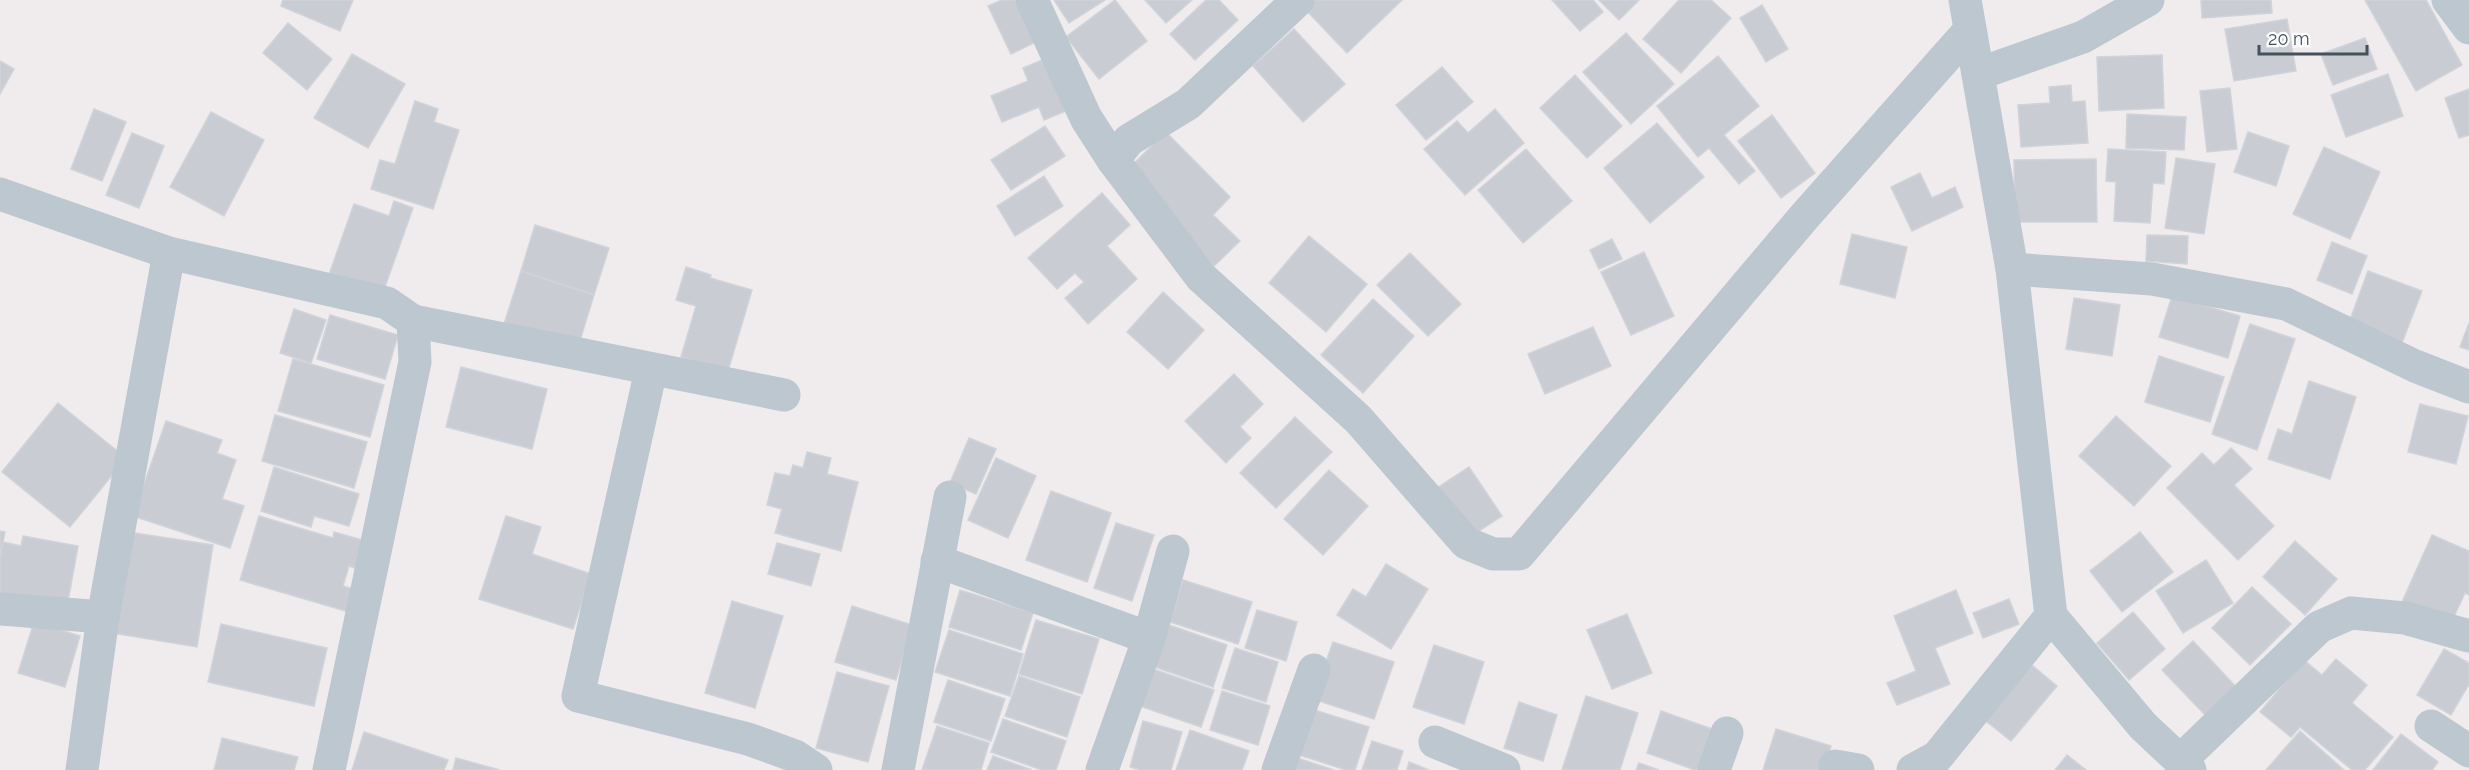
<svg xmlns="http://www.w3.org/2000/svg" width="2469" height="770" font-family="Raleway,sans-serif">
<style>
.building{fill:#c9ccd2;stroke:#d0d3d9;stroke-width:1.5}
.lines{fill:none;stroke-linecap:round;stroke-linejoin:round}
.minor{stroke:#bcc7d0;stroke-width:33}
</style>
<rect width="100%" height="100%" fill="#f0eced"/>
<g class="building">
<path d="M283,0h70l-13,31 -59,-25z"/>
<path d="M1002,0h22l18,39 -31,15 -23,-48z"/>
<path d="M1054,0h51l-36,23z"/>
<path d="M1115,0l32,41 -48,38 -33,-42z"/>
<path d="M1145,0h47l-26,23z"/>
<path d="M1206,0h13l19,20 -43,40 -25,-26z"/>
<path d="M1314,0h88l-55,53 -42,-44z"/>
<path d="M1552,0h41l10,12 -23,19z"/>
<path d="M1599,0h40l-20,20z"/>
<path d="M1679,0h32l20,18 -50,55 -38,-34z"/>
<path d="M2201,0h70l1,13 -70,5z"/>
<path d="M2365,0h61l36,65 -46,26z"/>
<path d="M1762,5l26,44 -22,13 -26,-44z"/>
<path d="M2287,19l9,52 -62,10 -9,-52z"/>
<path d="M288,23l44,36 -25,31 -44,-37z"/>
<path d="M1294,29l51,55 -42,38 -50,-56z"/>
<path d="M1626,33l48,51 -43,40 -48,-52z"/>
<path d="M2365,38l12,31 -44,16 -12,-31z"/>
<path d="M352,54l53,30 -37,64 -54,-30z"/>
<path d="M2162,55l2,53 -65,3 -2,-54z"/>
<path d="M1052,56l21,52 -29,12 -5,-13 -37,15 -11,-26 37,-15 -5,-13z"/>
<path d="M1718,56l41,50 -35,29 31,36 -16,13 -30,-36 -11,9 -41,-51z"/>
<path d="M0,61l14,8 -14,25z"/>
<path d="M1442,67l31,35 -47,38 -30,-35z"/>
<path d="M2388,74l15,42 -57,21 -15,-42z"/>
<path d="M1575,75l47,51 -35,32 -47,-50z"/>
<path d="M2071,85l1,17 13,-1 3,42 -67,4 -3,-42 32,-2 -1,-16z"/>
<path d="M2230,88l7,61 -30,3 -7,-61z"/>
<path d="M2469,89v46l-10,3 -14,-40z"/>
<path d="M415,101l23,8 -4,13 25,8 -26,79 -62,-20 9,-29 15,4z"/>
<path d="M94,109l32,13 -24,59 -31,-12z"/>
<path d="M1495,109l29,34 -59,52 -41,-46 33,-28 11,12z"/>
<path d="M211,112l53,28 -40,76 -54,-29z"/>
<path d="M2127,114l59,3 -2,33 -58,-2z"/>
<path d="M1772,115l43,58 -34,25 -43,-57z"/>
<path d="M1657,123l47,54 -54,46 -46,-55z"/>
<path d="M1045,126l20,30 -54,34 -20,-30z"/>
<path d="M1166,132l64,65 -17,18 27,26 -26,25 -86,-97z"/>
<path d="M2248,132l41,14 -13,40 -42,-14z"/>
<path d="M132,133l32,13 -25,62 -33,-13z"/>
<path d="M2324,147l56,25 -30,67 -57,-25z"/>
<path d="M1526,149l46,52 -49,42 -45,-53z"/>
<path d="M2108,149l58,3 -2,32 -11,-1 -3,40 -36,-2 2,-39 -10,-1z"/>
<path d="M2176,158l39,6 -11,70 -39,-6z"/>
<path d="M2096,159l1,63h-82l-1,-62z"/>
<path d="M1920,173l12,25 23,-11 8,20 -51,24 -21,-44z"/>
<path d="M1044,176l19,30 -48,30 -18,-30z"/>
<path d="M1102,193l28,32 -23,21 30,33 -49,45 -23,-26 19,-16 -9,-9 -18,16 -29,-31z"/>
<path d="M394,201l19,7 -33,93 -54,-18 28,-79 35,12z"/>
<path d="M535,225l74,23 -15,47 -73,-24z"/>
<path d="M1852,234l55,13 -12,51 -55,-14z"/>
<path d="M2147,235l41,1 -1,28 -41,-3z"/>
<path d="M1309,236l58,48 -41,48 -57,-49z"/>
<path d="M1612,239l10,20 -23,10 -9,-19z"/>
<path d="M2332,242l35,14 -15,38 -35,-14z"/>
<path d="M1644,252l30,64 -43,19 -30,-63z"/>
<path d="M1410,253l51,51 -33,32 -51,-51z"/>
<path d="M686,267l25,8 -1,3 42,12 -24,81 -47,-14 15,-51 -20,-6z"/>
<path d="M521,271l73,24 -16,52 -74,-23z"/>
<path d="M2368,271l54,20 -22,57 -53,-20z"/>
<path d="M1163,292l41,38 -36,39 -41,-37z"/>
<path d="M2172,296l68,20 -12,42 -69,-21z"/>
<path d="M2074,298l46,7 -8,51 -46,-7z"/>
<path d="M1373,299l41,37 -51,57 -42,-38z"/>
<path d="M294,309l32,11 -15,43 -31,-10z"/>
<path d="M330,315l68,20 -13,44 -68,-20z"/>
<path d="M2469,323v27l-9,-3z"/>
<path d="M2250,324l45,15 -38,111 -45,-16z"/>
<path d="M1593,327l18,39 -66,28 -17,-40z"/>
<path d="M2159,356l65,21 -14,45 -65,-20z"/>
<path d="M293,359l91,26 -14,52 -92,-26z"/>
<path d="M461,367l86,22 -15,60 -86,-22z"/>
<path d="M1234,374l29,30 -23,23 11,11 -25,25 -41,-42z"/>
<path d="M2309,381l47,16 -26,82 -62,-20 10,-30 14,5z"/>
<path d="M58,403l68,55 -56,69 -68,-55z"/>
<path d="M2420,404l48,12 -12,48 -48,-12z"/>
<path d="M275,415l92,27 -13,46 -92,-27z"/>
<path d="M2116,416l55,50 -37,40 -55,-50z"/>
<path d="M1295,417l37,35 -56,56 -36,-35z"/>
<path d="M166,421l56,19 -5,13 19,7 -14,39 22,7 -14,42 -97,-32z"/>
<path d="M969,438l27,11 -20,45 -26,-11z"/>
<path d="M2231,448l21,21 -18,16 40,41 -36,34 -71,-72 35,-35 12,12z"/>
<path d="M807,452l24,6 -4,16 31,8 -17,69 -66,-18 7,-24 -15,-4 8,-32 15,3 3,-11 10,3z"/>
<path d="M996,458l40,18 -28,62 -40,-18z"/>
<path d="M274,467l85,27 -10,32 -35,-10 -3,11 -50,-16z"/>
<path d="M1469,467l33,49 -32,21 -33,-49z"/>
<path d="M1329,470l39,36 -45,49 -39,-36z"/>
<path d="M1051,491l60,22 -24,69 -61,-22z"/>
<path d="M259,516l74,22 1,-6 35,10 -8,28 -12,-4 -6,20 19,6 -6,22 -116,-34z"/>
<path d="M506,516l35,11 -9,27 59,20 -18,55 -94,-30z"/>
<path d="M1116,523l38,12 -22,66 -38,-13z"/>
<path d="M0,531l5,1 -5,26z"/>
<path d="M128,532l85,13 -16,102 -85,-14z"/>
<path d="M2140,532l33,40 -51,40 -32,-41z"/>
<path d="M2432,535l37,16v44l-4,-2 -14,30 -49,-21z"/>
<path d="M23,536l55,10 -11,61 -67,-12v-37l3,-16 18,4z"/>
<path d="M2295,541l42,38 -32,36 -42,-38z"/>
<path d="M777,543l43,11 -9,32 -43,-12z"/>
<path d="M2206,560l27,43 -50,30 -27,-42z"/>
<path d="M1386,564l42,25 -37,60 -54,-34 16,-26 13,8z"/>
<path d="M1183,580l69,22 -14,42 -68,-22z"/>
<path d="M2252,587l39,37 -41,41 -38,-37z"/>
<path d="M960,590l73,23 -12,37 -72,-23z"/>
<path d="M1956,590l17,43 -38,15 15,36 -53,21 -10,-22 29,-12 -22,-55z"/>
<path d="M2009,599l10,25 -36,14 -10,-25z"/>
<path d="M732,601l51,15 -28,92 -50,-15z"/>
<path d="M852,606l60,19 -16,55 -61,-18z"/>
<path d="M1257,610l40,12 -11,39 -41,-13z"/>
<path d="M2133,612l32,37 -36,31 -32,-37z"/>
<path d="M1627,614l25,59 -40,16 -25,-59z"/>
<path d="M1036,620l63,19 -17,55 -63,-20z"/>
<path d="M34,622l46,14 -15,51 -47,-14z"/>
<path d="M221,624l106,24 -13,58 -106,-24z"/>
<path d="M1169,625l58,20 -14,42 -58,-20z"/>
<path d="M949,630l74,24 -13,42 -75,-24z"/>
<path d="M2193,641l46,49 -31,28 -46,-48z"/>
<path d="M1333,642l61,20 -20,57 -61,-20z"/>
<path d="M1434,645l50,17 -20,62 -51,-17z"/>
<path d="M1235,648l43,14 -12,40 -44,-14z"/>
<path d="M2444,649l25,14v21l-18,31 -34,-20z"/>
<path d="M2336,659l31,26 -15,18 41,34 -28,33h-13l-52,-43 -9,10 -31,-25 44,-52 18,15z"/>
<path d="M2028,662l29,24 -46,55 -29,-23z"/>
<path d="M1147,667l67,23 -13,37 -67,-23z"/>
<path d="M837,672l52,14 -21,76 -52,-14z"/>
<path d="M1019,676l61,21 -13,40 -62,-21z"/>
<path d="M948,680l57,19 -14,42 -57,-19z"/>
<path d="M1222,691l48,15 -12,39 -48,-15z"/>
<path d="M1586,696l52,17 -18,57h-58z"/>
<path d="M1519,702l38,13 -14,46 -39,-13z"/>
<path d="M1308,708l61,19 -14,43h-9l-53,-17z"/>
<path d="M1661,711l54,19 -13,40h-7l-48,-17z"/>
<path d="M1003,719l63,22 -10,29h-14l-51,-18z"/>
<path d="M1143,721l39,11 -11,38h-30l-11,-3z"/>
<path d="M937,726l52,17 -8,27h-59z"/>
<path d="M1776,729l55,17 -8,24h-60z"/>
<path d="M1190,730l59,21 -7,19h-66z"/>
<path d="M2300,731l44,39h-78z"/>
<path d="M364,732l84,28 -4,10h-92z"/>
<path d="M2401,734l37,28 -6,8h-59z"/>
<path d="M222,738l76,19 -4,13h-80z"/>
<path d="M1372,741l31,10 -6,19h-35z"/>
<path d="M1288,755l46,15h-51z"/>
<path d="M2067,755l19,15h-31z"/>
<path d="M993,756l39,14h-45z"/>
<path d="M456,758l44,12h-47z"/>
<path d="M1409,762l20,8h-22z"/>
<path d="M1639,763l20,7h-23z"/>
</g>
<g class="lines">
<g class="minor">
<path d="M1032,0l54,118 27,42"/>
<path d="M1298,0l-110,104 -59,36 -16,20 88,117 157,142 108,124 27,11h26l285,-337 166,-187"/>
<path d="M1965,0l47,269 39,347 92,110 47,44"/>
<path d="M2448,0l21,28"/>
<path d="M1978,74l105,-37 65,-37"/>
<path d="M0,194l169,59 218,50 26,18 2,41 -86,408"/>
<path d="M2012,269l140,10 134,25 129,62 54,21"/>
<path d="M413,321l371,74"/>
<path d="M651,370l-73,326 170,43 47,17 21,14"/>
<path d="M937,561l212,77"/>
<path d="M0,609l103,8"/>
<path d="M2431,726l38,25"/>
<path d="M1435,742l69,28"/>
<path d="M2180,761l139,-134 32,-14 54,5 64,18"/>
<path d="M1835,766l23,4"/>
<path d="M82,770l21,-153 66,-364"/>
<path d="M898,770l52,-273"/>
<path d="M1102,770l47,-132 24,-87"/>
<path d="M1278,770l36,-100"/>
<path d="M1714,770l13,-37"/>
<path d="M1913,770l24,-13 114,-141"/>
</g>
</g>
<path d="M2259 45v9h108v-9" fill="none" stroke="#44505b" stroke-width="3"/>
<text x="2268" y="45" font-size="18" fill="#44505b" stroke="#ffffff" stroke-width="4.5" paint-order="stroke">20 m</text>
</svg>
